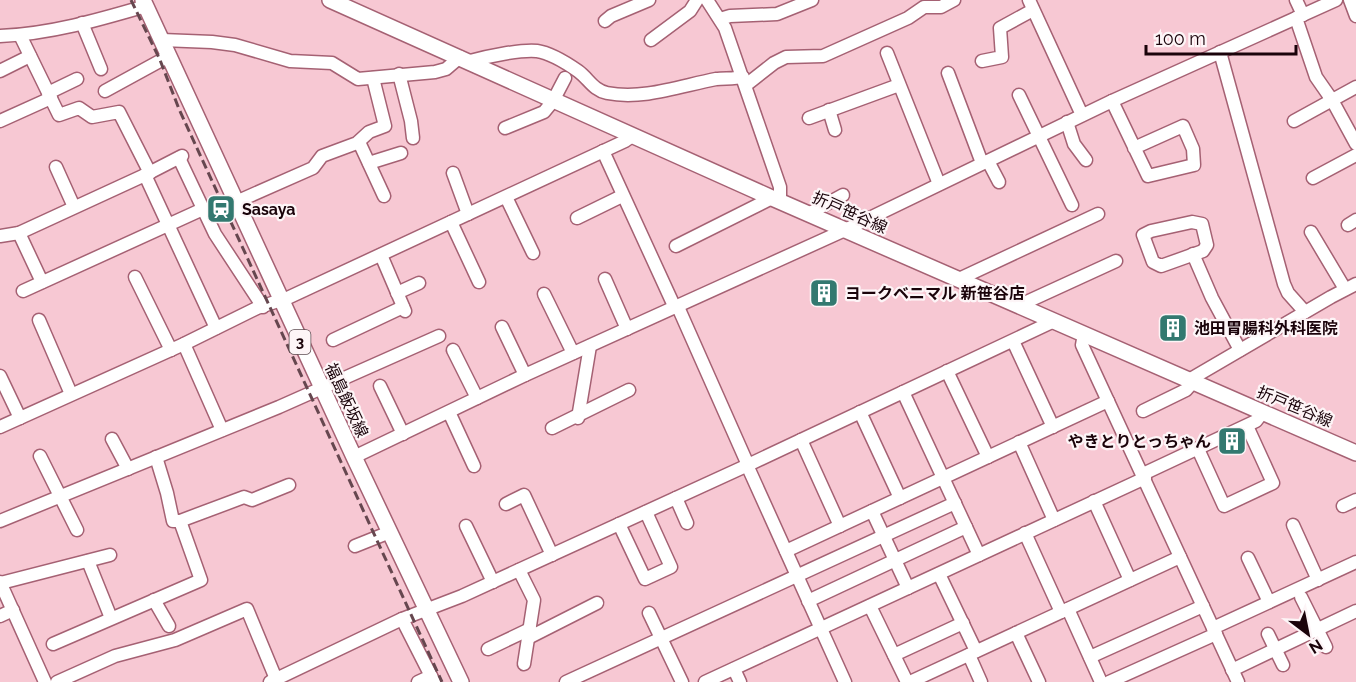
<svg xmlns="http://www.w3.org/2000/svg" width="1356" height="682" font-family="Raleway,'Noto Sans JP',sans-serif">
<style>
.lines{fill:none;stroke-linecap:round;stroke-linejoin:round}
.minor-casing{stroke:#a56173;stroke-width:15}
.major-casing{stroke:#a56173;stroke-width:18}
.minor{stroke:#fff;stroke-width:12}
.major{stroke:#fff;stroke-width:15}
.rail{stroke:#66474f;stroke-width:3;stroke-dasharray:9 4.5;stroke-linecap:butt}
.labels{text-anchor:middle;stroke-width:4.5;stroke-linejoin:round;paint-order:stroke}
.shield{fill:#fdf5f7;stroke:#5e4c51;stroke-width:1.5}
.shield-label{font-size:15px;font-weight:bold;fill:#1a030a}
.poi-label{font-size:16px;font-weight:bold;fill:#1a030a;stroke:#fdf5f7;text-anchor:start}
.street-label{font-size:16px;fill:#1a030a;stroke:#fdf5f7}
</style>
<rect width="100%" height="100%" fill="#f7c8d3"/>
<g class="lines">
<g class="minor-casing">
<g id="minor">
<path d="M707,0l18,28 55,159v14"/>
<path d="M1029,0l53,115"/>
<path d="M1296,0l7,15"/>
<path d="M1350,0l6,16"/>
<path d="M1296,18l20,59 16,23 24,44"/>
<path d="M720,19l10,-3 47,-2 35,-14"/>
<path d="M605,21l6,-5 38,-16"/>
<path d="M82,23l19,46"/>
<path d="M20,35l39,80 20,-7 13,9 27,-5 31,61"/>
<path d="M0,36c50,-2 98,-16 146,-30"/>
<path d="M162,40l50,2 23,3 55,16 42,2 26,16 77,-7 11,-3 14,-12"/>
<path d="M651,40l39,-29 7,-11"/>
<path d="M1220,52l64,232 4,9 17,19"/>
<path d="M887,53l52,131"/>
<path d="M470,61c15,-4 52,-12 67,-10 13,2 31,13 41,20 11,8 15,19 29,22 36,7 73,-7 109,-14 8,-1 18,0 27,-2"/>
<path d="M982,61l20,-4 -2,-29 33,-18"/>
<path d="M0,71l30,-15"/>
<path d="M948,73l34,90"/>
<path d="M399,74l12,47 2,17"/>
<path d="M746,85l28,-22 12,-6 37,-1 85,-38 16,-11h17l13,-7"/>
<path d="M105,91l64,-35"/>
<path d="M48,93l29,-14"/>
<path d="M1019,95l53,110"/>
<path d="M1112,101l36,75 46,-11 -1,-16 -10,-23 -49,22"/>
<path d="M829,110l6,20"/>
<path d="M809,118l90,-33"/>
<path d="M0,121l51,-23"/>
<path d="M1294,121l62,-34"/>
<path d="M1067,122l7,22 12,16"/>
<path d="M505,128l39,-16 9,-11 12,-23"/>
<path d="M359,142l25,54"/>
<path d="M603,151l72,157"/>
<path d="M179,158l36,76 48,73"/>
<path d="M988,161l11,21"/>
<path d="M369,163l32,-10"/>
<path d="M56,167l18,40"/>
<path d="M453,173l15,41"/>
<path d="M145,175l71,153"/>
<path d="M1313,178l43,-23"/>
<path d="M506,197l27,56"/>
<path d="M236,202l77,-34 9,-12 35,-13 12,-11 16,-6 -12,-48"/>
<path d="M810,213l33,-18"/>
<path d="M577,218l45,-22"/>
<path d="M451,222l28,60"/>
<path d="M1192,222l10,2 5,21 -4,6 -42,15 -8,-4 -10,-27 8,-4z"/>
<path d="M1348,225l8,-5"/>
<path d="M1311,232l34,57"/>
<path d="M19,233l23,49"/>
<path d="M0,236l19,-3 126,-58 37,-19"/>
<path d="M676,246l96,-48"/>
<path d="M1193,254l19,44 28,52"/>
<path d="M381,255l24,56"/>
<path d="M135,277l36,73"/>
<path d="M605,279l22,50"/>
<path d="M959,279l139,-65"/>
<path d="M23,291l180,-82"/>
<path d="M397,293l22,-10"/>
<path d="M544,294l29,59"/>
<path d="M281,301l344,-160 7,-5"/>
<path d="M1020,305l96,-44"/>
<path d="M678,307l70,158"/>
<path d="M39,320l32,74"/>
<path d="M502,327l23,48"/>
<path d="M1084,334l-2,11 156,337"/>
<path d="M333,340l70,-33"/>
<path d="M1013,341l40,86"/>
<path d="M184,344l38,86"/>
<path d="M453,350l24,48"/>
<path d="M947,371l41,86"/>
<path d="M0,376l20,42"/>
<path d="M1189,380l142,-83 25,-13"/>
<path d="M380,386l23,48"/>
<path d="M903,392l76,163"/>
<path d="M1143,411l43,-21 7,-8"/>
<path d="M449,412l25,54"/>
<path d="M860,412l40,86"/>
<path d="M578,418l12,-72"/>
<path d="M0,427l184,-83 73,-36 24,-8"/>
<path d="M552,428l77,-38"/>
<path d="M112,439l16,30"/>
<path d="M801,440l39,86"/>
<path d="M1019,442l35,78"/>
<path d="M1198,449l26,57 49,-23 -26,-57"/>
<path d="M40,456l37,74"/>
<path d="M156,457l11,36 6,28h7"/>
<path d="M354,457l171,-82 320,-145 267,-129 224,-101"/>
<path d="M747,465l98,217"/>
<path d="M1143,474l113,-53 7,-9"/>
<path d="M676,498l11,25"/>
<path d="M1094,501l36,79"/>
<path d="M506,504l18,-9 28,60"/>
<path d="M1343,506l13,-6"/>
<path d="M872,511l36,77"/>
<path d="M0,521l279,-114 160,-71"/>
<path d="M619,524l26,55 26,-12 -25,-55"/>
<path d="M1293,525l25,55"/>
<path d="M466,526l27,56"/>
<path d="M1025,533l36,79"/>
<path d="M355,546l35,-14"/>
<path d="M786,551l322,-150"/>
<path d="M1248,558l21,44"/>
<path d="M88,561l23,57"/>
<path d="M519,570l15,30 -10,64"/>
<path d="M939,574l37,77"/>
<path d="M0,582l45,100"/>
<path d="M1,583l109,-28"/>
<path d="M1301,597l25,50"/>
<path d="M154,600l15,26"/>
<path d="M808,601l158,-74"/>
<path d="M870,606l37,76"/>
<path d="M1068,609l33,73"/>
<path d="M649,613l33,69"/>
<path d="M0,616l13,-6"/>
<path d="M402,619l32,63"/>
<path d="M1213,628l143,-66"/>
<path d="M1016,633l23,49"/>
<path d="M1268,634l15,31"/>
<path d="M528,638l69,-35"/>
<path d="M53,644l148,-64 -21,-59 64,-24 8,3 37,-15"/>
<path d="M488,649l42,-20"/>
<path d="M894,655l69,-32"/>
<path d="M969,655l12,27"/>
<path d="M1090,657l113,-51"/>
<path d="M734,669l6,13"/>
<path d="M1232,670l124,-59"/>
<path d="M57,682l58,-26 60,-16 72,-31 29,70"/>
<path d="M270,682l132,-63 60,-23 286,-131 306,-144"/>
<path d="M418,682l13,-6"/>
<path d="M566,682l389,-179"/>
<path d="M705,682l440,-204"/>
<path d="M910,682l270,-125"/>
<path d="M1109,682l107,-48"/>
</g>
</g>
<g class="major-casing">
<g id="major">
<path d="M143,0l211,457 107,225"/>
<path d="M330,0l442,198 584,255"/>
</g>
</g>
<use href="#minor" class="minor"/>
<use href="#major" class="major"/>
<path class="rail" d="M131,0l29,60 19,49 263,573"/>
</g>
<defs>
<g id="station-square" transform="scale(1.5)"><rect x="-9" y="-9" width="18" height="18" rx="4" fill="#337970" stroke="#fdf5f7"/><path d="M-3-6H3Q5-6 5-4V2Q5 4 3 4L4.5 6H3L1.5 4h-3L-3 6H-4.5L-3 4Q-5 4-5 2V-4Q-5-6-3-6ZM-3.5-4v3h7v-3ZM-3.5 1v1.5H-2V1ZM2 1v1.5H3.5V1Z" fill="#fff"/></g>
<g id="building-square" transform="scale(1.5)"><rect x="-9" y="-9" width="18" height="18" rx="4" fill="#337970" stroke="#fdf5f7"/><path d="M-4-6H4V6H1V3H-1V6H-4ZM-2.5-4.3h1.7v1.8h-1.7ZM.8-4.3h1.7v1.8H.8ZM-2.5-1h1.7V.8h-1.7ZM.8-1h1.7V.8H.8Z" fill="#fff"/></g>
</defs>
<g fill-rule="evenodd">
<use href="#station-square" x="221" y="209"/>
<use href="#building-square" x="824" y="293"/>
<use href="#building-square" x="1173" y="328"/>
<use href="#building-square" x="1232" y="441"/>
</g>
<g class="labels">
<rect class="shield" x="289.5" y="330" width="21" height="24" rx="4.5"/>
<g class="shield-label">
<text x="300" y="347">3</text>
</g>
<g class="poi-label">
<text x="242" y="215">Sasaya</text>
<text x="845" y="299">ヨークベニマル 新笹谷店</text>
<text x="1194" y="334">池田胃腸科外科医院</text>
<text x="1211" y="447" text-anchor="end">やきとりとっちゃん</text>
</g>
<g class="street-label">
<text transform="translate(850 212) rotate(24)" y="6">折戸笹谷線</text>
<text transform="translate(347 400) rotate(65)" y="6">福島飯坂線</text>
<text transform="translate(1295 406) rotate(23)" y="6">折戸笹谷線</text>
</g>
</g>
<g transform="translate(1308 634) rotate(148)" stroke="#fdf5f7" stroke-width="4.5" paint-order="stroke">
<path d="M0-4.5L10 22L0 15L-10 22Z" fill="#1a030a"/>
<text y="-9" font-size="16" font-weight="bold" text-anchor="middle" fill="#1a030a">N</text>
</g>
<path d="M1146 45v9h150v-9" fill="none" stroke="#1a030a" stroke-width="3"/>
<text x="1155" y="45" font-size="18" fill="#1a030a" stroke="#fdf5f7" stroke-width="4.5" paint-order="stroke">100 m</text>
</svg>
